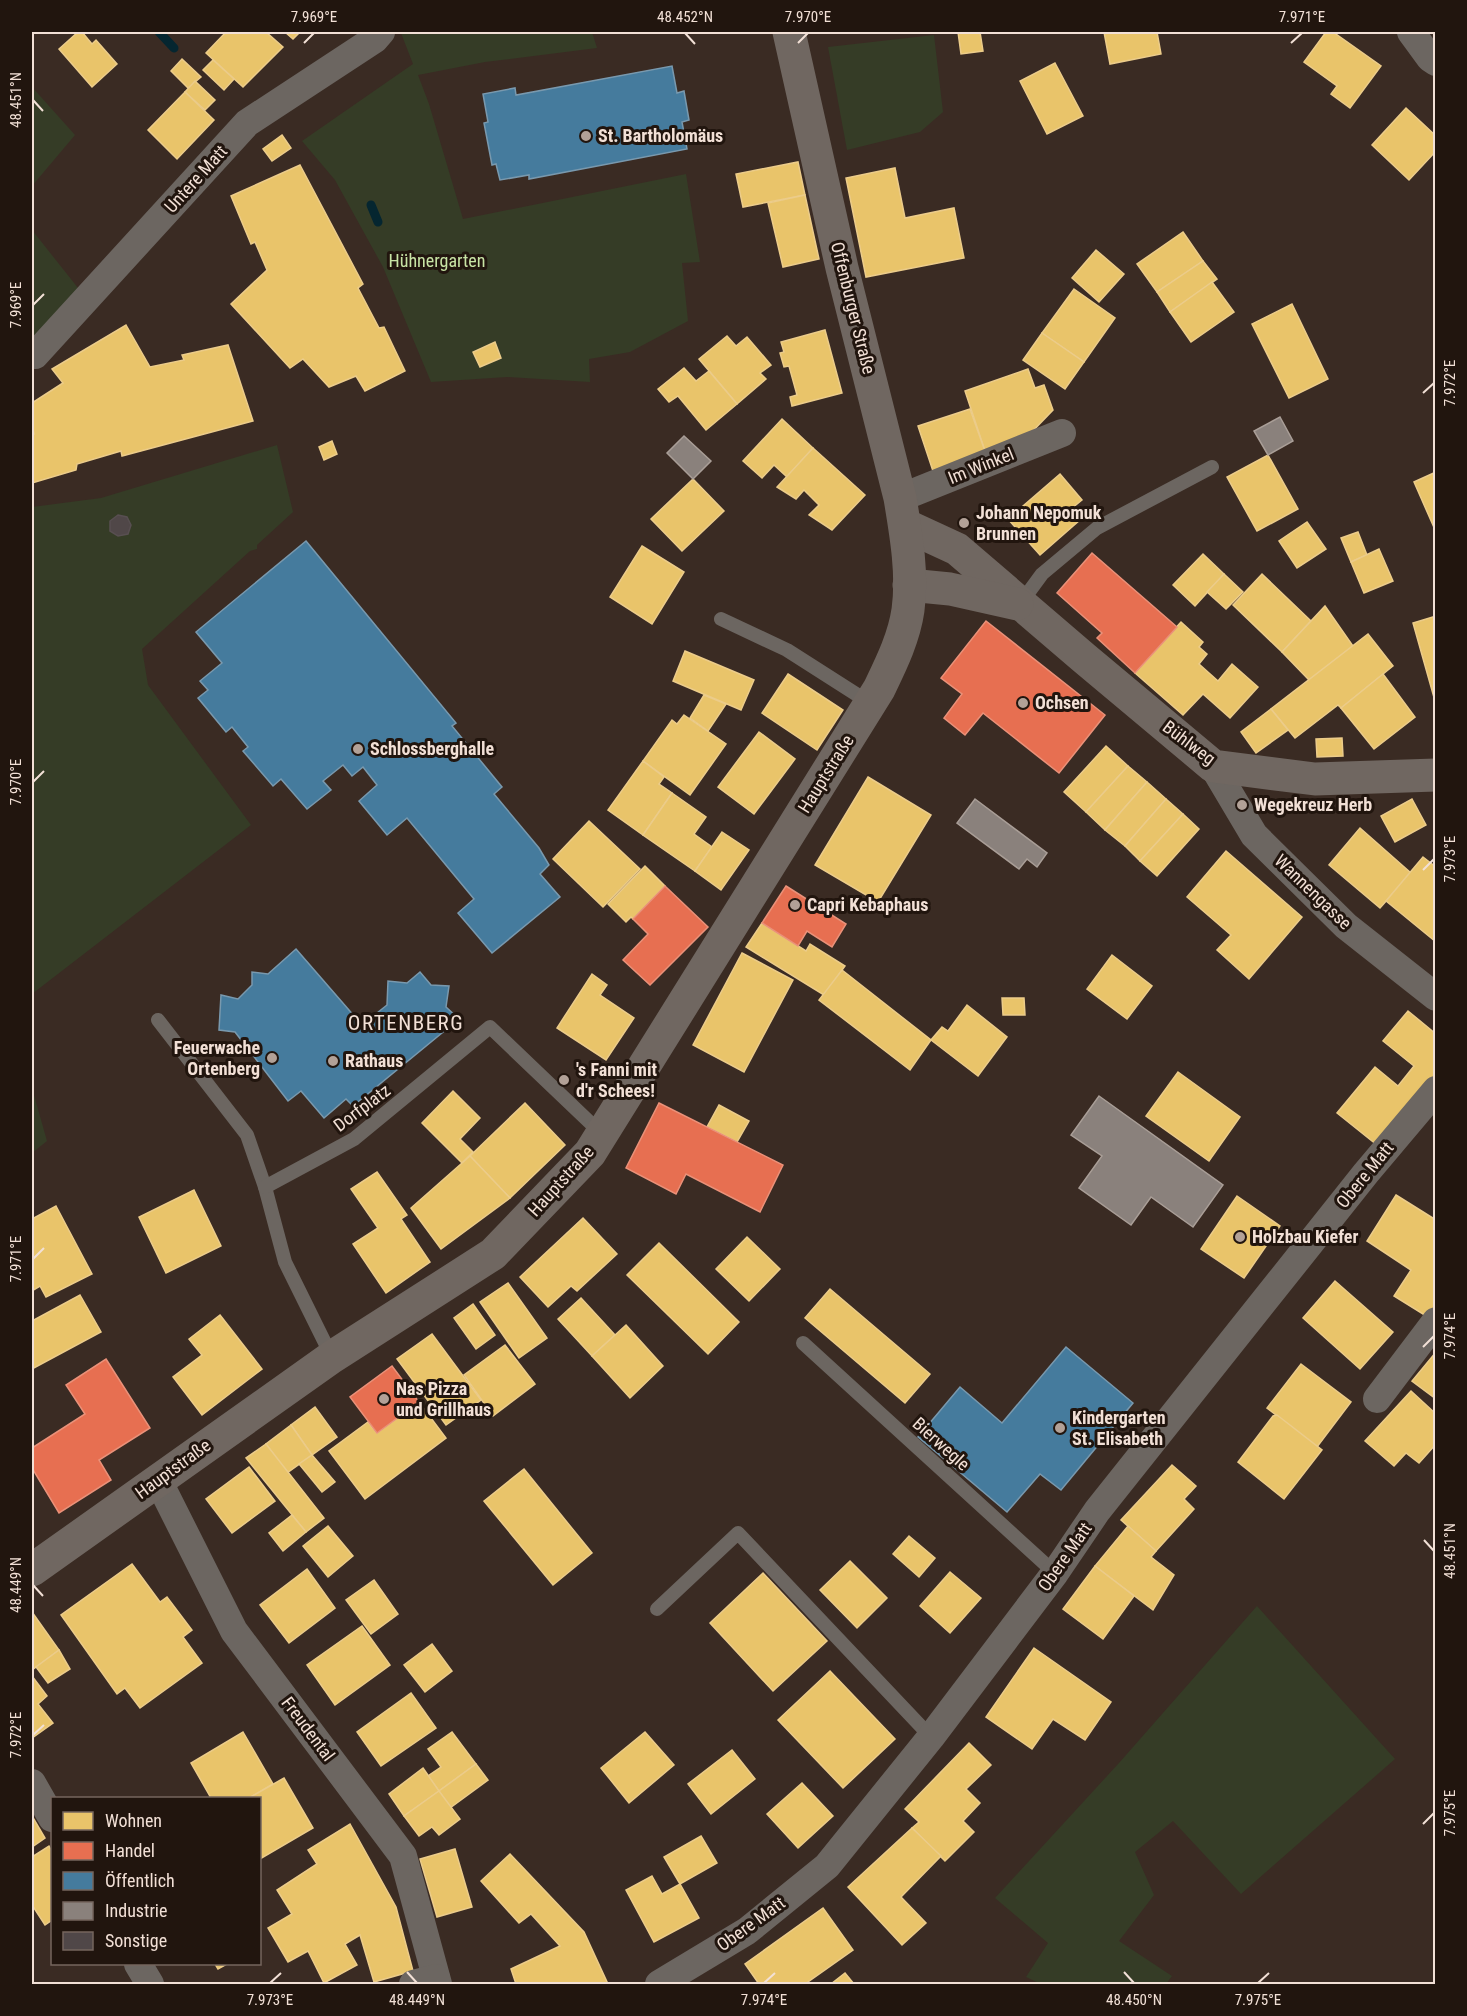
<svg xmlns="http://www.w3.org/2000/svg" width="1467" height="2016" font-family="'Roboto Condensed',sans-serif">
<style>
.green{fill:#353c26}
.homes{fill:#e9c46a;stroke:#eccc8a;stroke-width:1.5}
.shops{fill:#e76f51;stroke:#ea9179;stroke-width:1.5}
.public{fill:#457b9d;stroke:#7999ae;stroke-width:1.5}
.industry{fill:#8a817c;stroke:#a99e97;stroke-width:1.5}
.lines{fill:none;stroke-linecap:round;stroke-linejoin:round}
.stream{stroke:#052630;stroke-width:9}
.building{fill:#504748;stroke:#584f51;stroke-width:1.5}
.lane{stroke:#6c6661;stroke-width:14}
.street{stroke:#6c6661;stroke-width:28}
.secondary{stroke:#706761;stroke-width:33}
.ticks{fill:none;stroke:#f2e0d6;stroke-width:2}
.poi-dot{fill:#b2a197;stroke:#21150e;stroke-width:2}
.labels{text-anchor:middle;stroke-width:6;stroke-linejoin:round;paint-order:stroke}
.poi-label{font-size:18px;font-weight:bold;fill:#f2e0d6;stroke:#21150e;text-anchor:start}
.street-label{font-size:18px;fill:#f2e0d6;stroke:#21150e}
.park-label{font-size:18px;fill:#c8e4a5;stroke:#21150e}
.quarter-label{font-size:21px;letter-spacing:1.5px;fill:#f2e0d6;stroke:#21150e}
.neatline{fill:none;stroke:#f2e0d6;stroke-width:2}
.ticks-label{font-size:15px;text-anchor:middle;fill:#f2e0d6}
</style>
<rect width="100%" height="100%" fill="#3a2b23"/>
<g class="green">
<path d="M403,32h189l5,16 -112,14 -67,13 11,29 34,115 223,-45 14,88 -18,1 6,58 -58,31 -41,7 1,23 -83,-5 -76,5 -48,-115 -48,-87 -33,-39 111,-77 -12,-31z"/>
<path d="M934,35l9,77 -23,20 -73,18 -19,-103z"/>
<path d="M32,87l43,48 -43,51z"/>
<path d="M32,230l50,63 -50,54z"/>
<path d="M277,445l16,67 -36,33v4l-7,2 -108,98 6,36 103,140 -219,169v-487l69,-9z"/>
<path d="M32,1088l15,53 -15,12z"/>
<path d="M1257,1606l138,153 -154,135 -68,-73 -38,31 19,43 -35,46 53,35 -6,8h-125l-15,-7 22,-34 -53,-45 124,-135z"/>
</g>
<g class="homes">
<path d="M78,32h4l10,12 4,-4 21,24 -25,23 -33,-38z"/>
<path d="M226,32h40l17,15 -40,40 -37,-34z"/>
<path d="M285,32h15l-7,7z"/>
<path d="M958,32h22l3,19 -22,3z"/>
<path d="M1104,32h53l4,22 -51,10z"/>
<path d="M1326,32h7l48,34 -31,42 -19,-14 6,-8 -33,-24z"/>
<path d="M182,59l19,18 -13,11 -17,-17z"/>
<path d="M213,60l21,19 -10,11 -21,-20z"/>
<path d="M1055,63l28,53 -36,18 -27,-53z"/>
<path d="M195,81l20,19 -10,10 -20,-18z"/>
<path d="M185,92l29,28 -37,39 -29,-29z"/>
<path d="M1406,108l30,28v15l-27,29 -37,-35z"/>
<path d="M282,135l9,13 -19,13 -9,-12z"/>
<path d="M798,162l7,33 -62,12 -7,-33z"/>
<path d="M300,165l63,119 -5,4 21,40 5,-1 21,44 -40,20 -9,-15 -27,11 -26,-28 -13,9 -59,-64 36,-34 -12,-28 -4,2 -20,-48z"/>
<path d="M895,168l10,50 49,-10 10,50 -98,19 -20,-99z"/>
<path d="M805,195l14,64 -36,8 -15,-64z"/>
<path d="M1183,232l20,29 -46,31 -20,-28z"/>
<path d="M1096,250l28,24 -25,28 -27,-24z"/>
<path d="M1203,261l14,18 -47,33 -13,-20z"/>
<path d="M1212,282l22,30 -43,30 -21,-30z"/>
<path d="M1074,289l41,29 -31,44 -42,-29z"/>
<path d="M1292,304l36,75 -39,19 -37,-74z"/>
<path d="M126,325l24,42 34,-7 -2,-5 46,-10 25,76 -131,35 -1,-5 -44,13 -1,6 -44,13v-49h2l-2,-9v-22l31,-20 -11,-14z"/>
<path d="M825,330l17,63 -50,13 -2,-9 7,-2 -8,-29 -5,1 -4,-14 4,-1 -3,-10z"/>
<path d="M1042,333l42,29 -19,27 -42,-29z"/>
<path d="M727,336l9,10 11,-9 24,28 -11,8 6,6 -29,25 -38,-45z"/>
<path d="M495,342l6,16 -21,9 -7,-15z"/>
<path d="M684,368l12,13 13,-10 28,33 -31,26 -28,-34 -9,6 -11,-13z"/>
<path d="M1028,369l7,19 9,-3 9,25 -29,30 -38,14 -21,-63z"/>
<path d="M970,409l16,45 -53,17 -15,-45z"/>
<path d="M782,419l31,29 -26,29 -13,-12 -12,13 -19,-17z"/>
<path d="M332,441l5,13 -13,6 -5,-13z"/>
<path d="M813,448l52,47 -33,35 -23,-15 10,-10 -15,-15 -8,9 -19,-12z"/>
<path d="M1268,455l30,54 -41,22 -30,-54z"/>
<path d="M1436,472v60l-22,-50z"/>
<path d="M1060,474l22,26 -11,9 9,11 -40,35 -32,-36z"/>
<path d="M693,479l31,32 -42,40 -31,-32z"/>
<path d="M1307,522l19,27 -29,19 -18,-27z"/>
<path d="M1358,532l9,23 -16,7 -10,-24z"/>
<path d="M642,546l42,26 -32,52 -42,-27z"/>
<path d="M1379,549l14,32 -29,12 -13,-31z"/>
<path d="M1203,554l21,20 -29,32 -22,-21z"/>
<path d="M1224,574l19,18 -17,17 -19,-17z"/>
<path d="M1262,574l49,47 -29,31 -49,-47z"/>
<path d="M1325,606l28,40 -44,34 -27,-28z"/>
<path d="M1436,616v85h-1l-22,-78z"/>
<path d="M1181,622l22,20 -4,5 8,7 -8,10 19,17 14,-17 26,23 -28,31 -27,-24 -20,21 -48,-42z"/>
<path d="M1368,634l25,32 -52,42 -3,-3 -43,33 -24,-29z"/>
<path d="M685,651l69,29 -13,30 -68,-29z"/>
<path d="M788,674l55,36 -26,40 -55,-37z"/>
<path d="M1383,674l32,43 -41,32 -33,-41z"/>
<path d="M704,695l22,9 -18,27 -18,-13z"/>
<path d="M1271,709l17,21 -32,23 -15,-21z"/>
<path d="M684,715l42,29 -36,51 -47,-34 29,-41 5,4z"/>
<path d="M759,732l36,27 -41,55 -36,-27z"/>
<path d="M1342,738l1,18 -26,1 -1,-18z"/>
<path d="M1106,746l22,20 -42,46 -22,-20z"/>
<path d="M643,761l21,16 -5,7 13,9 -29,42 -35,-25z"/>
<path d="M1128,766l19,16 -42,48 -19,-18z"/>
<path d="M868,777l63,38 -53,87 -63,-37z"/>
<path d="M1147,782l19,17 -41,47 -20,-16z"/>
<path d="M672,793l34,24 -12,17 18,13 -17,24 -52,-36z"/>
<path d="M1166,799l17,15 -43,47 -15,-15z"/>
<path d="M1412,799l14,26 -31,17 -14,-26z"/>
<path d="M1183,814l16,15 -42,47 -17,-15z"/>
<path d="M589,821l51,48 -37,38 -50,-48z"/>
<path d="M1360,828l51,45 -31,35 -51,-43z"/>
<path d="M722,832l27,18 -28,40 -26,-19z"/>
<path d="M1226,851l76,66 -53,62 -32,-29 14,-15 -44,-38z"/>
<path d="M1423,857l13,10v75l-50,-41z"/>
<path d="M645,866l20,20 -32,33 -2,-2 -5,5 -18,-18z"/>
<path d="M762,923l44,28 4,-7 35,22 -21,29 -78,-48z"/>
<path d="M742,953l51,27 -49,92 -51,-27z"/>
<path d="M1112,955l40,31 -25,33 -40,-30z"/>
<path d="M842,970l89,70 -21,30 -91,-70z"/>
<path d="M592,974l15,11 -7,10 34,23 -28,42 -49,-32z"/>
<path d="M1002,998h22l1,17h-22z"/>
<path d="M967,1005l40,32 -29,39 -47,-36 11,-13 6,4z"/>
<path d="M1408,1011l28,23v41l-59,70 -40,-32 38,-46 23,19 16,-20 -31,-25z"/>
<path d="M1178,1072l62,45 -31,44 -63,-45z"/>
<path d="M453,1091l27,27 -20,21 13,13 -11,11 -40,-40z"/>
<path d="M525,1103l40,42 -55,53 -40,-42z"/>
<path d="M719,1105l30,16 -12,21 -30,-15z"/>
<path d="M470,1156l40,42 -69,51 -30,-41z"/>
<path d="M377,1172l30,43 -6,4 29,43 -44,31 -33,-49 25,-16 -27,-39z"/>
<path d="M194,1190l27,56 -55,27 -27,-56z"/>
<path d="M1396,1195l40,25v92l-5,7 -37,-23 17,-26 -44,-29z"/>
<path d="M1237,1196l43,30 -36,52 -43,-29z"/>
<path d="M56,1206l36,68 -46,23 -6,-11 -8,5v-72z"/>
<path d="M583,1218l34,36 -40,37 -6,-5 -23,21 -28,-30z"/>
<path d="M747,1237l33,32 -31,32 -33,-32z"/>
<path d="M659,1243l80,79 -31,32 -81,-79z"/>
<path d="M1335,1281l58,51 -33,37 -57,-51z"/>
<path d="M508,1283l39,55 -28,20 -39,-56z"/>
<path d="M830,1289l100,85 -25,29 -100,-85z"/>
<path d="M80,1295l21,37 -69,37v-48z"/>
<path d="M581,1298l34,37 -23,21 -34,-37z"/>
<path d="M473,1304l22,31 -19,14 -22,-31z"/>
<path d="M220,1315l42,54 -60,46 -29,-38 29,-22 -13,-16z"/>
<path d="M626,1325l37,41 -33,32 -38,-42z"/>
<path d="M432,1334l49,66 -35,25 -49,-66z"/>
<path d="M505,1345l30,39 -42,32 -29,-41z"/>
<path d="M1436,1352v47l-24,-18z"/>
<path d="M1301,1364l50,38 -34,45 -50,-39z"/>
<path d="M1411,1391l25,23v30l-17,19 -13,-10 -12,13 -29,-25z"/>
<path d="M419,1402l27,36 -81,61 -36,-48 39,-29 9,11z"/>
<path d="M315,1407l22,30 -25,18 -21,-30z"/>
<path d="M1277,1415l45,35 -38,49 -46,-37 35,-46z"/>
<path d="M291,1425l21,30 -25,18 -21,-29z"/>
<path d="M266,1444l58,74 -18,14 -60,-74z"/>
<path d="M312,1455l23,27 -13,10 -23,-28z"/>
<path d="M1172,1465l24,21 -12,13 10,10 -38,42 -35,-31z"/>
<path d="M249,1467l26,34 -43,32 -26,-34z"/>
<path d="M524,1469l68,84 -39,32 -69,-84z"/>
<path d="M292,1515l14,17 -23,19 -14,-18z"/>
<path d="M328,1526l25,30 -25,21 -25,-31z"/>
<path d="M1128,1526l28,25 -5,6 23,18 -21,35 -58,-44z"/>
<path d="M909,1536l26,22 -16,19 -26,-23z"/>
<path d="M850,1561l37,37 -30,30 -37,-38z"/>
<path d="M132,1564l28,38 7,-5 25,33 -9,7 19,26 -62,45 -15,-20 -8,6 -56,-79z"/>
<path d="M1095,1566l39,30 -31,43 -40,-30z"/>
<path d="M307,1569l28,39 -46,35 -29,-38z"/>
<path d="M950,1572l31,26 -31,35 -30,-27z"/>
<path d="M763,1573l64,68 -54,50 -63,-68z"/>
<path d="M374,1580l24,34 -27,20 -25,-34z"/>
<path d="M32,1612l27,38 -27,20z"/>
<path d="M362,1626l28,39 -55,40 -28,-40z"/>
<path d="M432,1644l20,27 -27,21 -21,-27z"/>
<path d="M1034,1648l77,54 -26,38 -32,-21 -21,30 -46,-32z"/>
<path d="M59,1650l11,19 -22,14 -12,-16z"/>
<path d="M830,1671l65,68 -52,49 -65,-68z"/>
<path d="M32,1676l15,20 -9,8 15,19 -21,15z"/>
<path d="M411,1693l25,35 -55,38 -24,-34z"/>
<path d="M243,1732l30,52 -24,14h-38l-20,-35z"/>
<path d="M452,1732l24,32 -37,27 -11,-15 13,-9 -13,-18z"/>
<path d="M645,1732l29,33 -45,38 -28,-35z"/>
<path d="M969,1743l22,22 -25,24 14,14 -17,18 11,11 -29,29 -33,-33 7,-6 -14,-13z"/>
<path d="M732,1750l23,29 -44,35 -23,-30z"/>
<path d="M476,1764l12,16 -38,28 -11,-17z"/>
<path d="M423,1768l16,23 -35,25 -15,-22z"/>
<path d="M284,1778l29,50 -53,31v-61h-11z"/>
<path d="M802,1783l31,33 -35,32 -31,-34z"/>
<path d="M439,1791l21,28 -21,16 -7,-8 -13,9 -15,-20z"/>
<path d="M32,1816l13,22 -13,9z"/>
<path d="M350,1824l46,83 17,64 -39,11 -14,-47 -15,9 12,21 -33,18 -16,-32 -20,11 -20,-34 24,-14 -15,-24 40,-26 -9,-14z"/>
<path d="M912,1828l29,28 -40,41 25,26 -24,22 -54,-58z"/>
<path d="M701,1836l16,27 -37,21 -16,-27z"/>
<path d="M49,1846l3,6v68l-7,5 -13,-20v-48z"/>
<path d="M455,1849l17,58 -35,10 -17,-58z"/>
<path d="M510,1854l74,78 24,52h-92l-5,-15 49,-23 -29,-32 -12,9 -38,-42z"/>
<path d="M652,1876l10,18 18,-10 19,34 -45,24 -28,-52z"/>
<path d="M823,1908l30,42 -48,34h-46l-14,-20z"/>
<path d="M215,1964h12l-9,5z"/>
<path d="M845,1973l9,11h-23z"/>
</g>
<g class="shops">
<path d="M1092,553l85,74 -42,46 -38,-35 5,-5 -45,-40z"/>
<path d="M986,621l119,94 -46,58 -76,-60 -18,22 -21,-17 18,-24 -21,-16z"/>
<path d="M665,886l43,41 -58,58 -27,-25 25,-26 -15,-15z"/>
<path d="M786,886l60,38 -14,23 -25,-16 -9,15 -36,-23z"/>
<path d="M659,1103l124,62 -23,47 -74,-38 -10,20 -50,-26z"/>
<path d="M106,1359l44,69 -51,32 12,20 -52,33 -27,-45v-20l53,-34 -19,-29z"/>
<path d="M392,1366l27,36 -42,31 -27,-36z"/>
</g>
<g class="public">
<path d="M672,66l5,27 7,-2 5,29 -7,2 5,27 -158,30v-4l-29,5 -4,-16 -4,1 -8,-42 4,-1 -5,-28 32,-6 1,7z"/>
<path d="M306,541l150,182 -4,3 50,61 -8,7 45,54 10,17 -9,9 20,23 -68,56 -34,-40 16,-14 -67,-81 -20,17 -28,-34 18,-16 -14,-18 -11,9 -9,-11 -20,16 8,9 -24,19 -26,-30 -8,7 -30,-35 5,-4 -16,-20 -6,5 -28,-34 10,-8 -8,-9 22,-18 -26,-31z"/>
<path d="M296,949l66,76 25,-20 1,-24 19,2 13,-11 11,13 18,1 -3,21 13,12 -106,87 -7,-7 -22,19 -23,-27 -13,10 -53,-69 -16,-2 2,-35 17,4 14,-14v-13l16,2z"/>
<path d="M1066,1347l67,56 -72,87 -21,-16 -33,38 -89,-75 42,-50 42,36z"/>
</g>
<g class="industry">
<path d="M1280,417l13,24 -25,14 -14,-24z"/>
<path d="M684,436l27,25 -18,18 -26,-26z"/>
<path d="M975,799l72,54 -10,14 -10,-8 -8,10 -62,-46z"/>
<path d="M1099,1096l124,89 -30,42 -42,-30 -20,28 -52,-37 23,-32 -31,-21z"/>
</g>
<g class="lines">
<g class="stream">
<path d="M159,32l15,16"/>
<path d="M371,205l7,17"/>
</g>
</g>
<path class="building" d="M118,515l9,2 4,8 -3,9 -10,2 -8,-5v-10z"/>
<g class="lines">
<g class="lane">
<path d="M1020,604l22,-30 55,-46 115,-61"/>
<path d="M721,619l66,31 83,53"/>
<path d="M158,1020l89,115 18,52 20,75 47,95"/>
<path d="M265,1187l89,-48 136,-112 112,107"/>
<path d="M803,1343l252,230"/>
<path d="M657,1609l81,-76 193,204"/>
</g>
<g class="street">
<path d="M1411,32l19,26 6,4"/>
<path d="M35,355l212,-232 128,-84 6,-7"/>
<path d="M900,498l162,-65"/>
<path d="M1213,766l41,69 92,91 90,71"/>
<path d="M1377,1399l59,-78"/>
<path d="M158,1480l76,151 169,225 35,128"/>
<path d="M32,1783l20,35"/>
<path d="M138,1964l12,20"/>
<path d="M413,1984l23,-6"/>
<path d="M659,1984l88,-53 80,-65 104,-129 124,-164 42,-62 269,-338 70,-83"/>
</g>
<g class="secondary">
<path d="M905,525l52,24 127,109 129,108 102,13 121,-4"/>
<path d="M909,585l41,4 67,15"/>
<path d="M32,1570l300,-213 161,-103 97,-101 289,-464c12,-25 25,-51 29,-79 5,-36 -2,-76 -8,-112l-58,-230 -53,-236"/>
</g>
</g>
<path class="ticks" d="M685,33l10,11M304,43l10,-10M798,43l10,-10M1291,43l11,-10M33,100l10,11M33,305l11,-11M1423,393l11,-10M33,782l11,-11M1423,870l11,-11M33,1259l11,-11M1423,1347l11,-11M1424,1540l10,11M33,1585l10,11M33,1735l11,-10M1423,1824l11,-11M407,1972l10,11M1124,1972l10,11M270,1983l11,-10M764,1983l11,-10M1258,1983l11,-10"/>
<g class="poi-dot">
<circle cx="586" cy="136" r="6"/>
<circle cx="964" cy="523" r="6"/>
<circle cx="1023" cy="703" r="6"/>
<circle cx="358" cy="749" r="6"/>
<circle cx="1242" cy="805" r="6"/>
<circle cx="795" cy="905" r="6"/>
<circle cx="272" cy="1058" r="6"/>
<circle cx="333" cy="1061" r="6"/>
<circle cx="564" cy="1080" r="6"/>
<circle cx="1240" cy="1237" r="6"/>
<circle cx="384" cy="1399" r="6"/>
<circle cx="1060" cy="1428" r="6"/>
</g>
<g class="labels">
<g class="poi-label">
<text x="598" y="142">St. Bartholomäus</text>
<text x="976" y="519">Johann Nepomuk<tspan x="976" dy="21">Brunnen</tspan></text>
<text x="1035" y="709">Ochsen</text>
<text x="370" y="755">Schlossberghalle</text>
<text x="1254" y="811">Wegekreuz Herb</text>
<text x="807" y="911">Capri Kebaphaus</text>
<text x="260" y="1054" text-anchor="end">Feuerwache<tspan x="260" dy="21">Ortenberg</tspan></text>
<text x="345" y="1067">Rathaus</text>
<text x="576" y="1076">'s Fanni mit<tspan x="576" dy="21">d'r Schees!</tspan></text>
<text x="1252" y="1243">Holzbau Kiefer</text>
<text x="396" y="1395">Nas Pizza<tspan x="396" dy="21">und Grillhaus</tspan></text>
<text x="1072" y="1424">Kindergarten<tspan x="1072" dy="21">St. Elisabeth</tspan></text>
</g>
<g class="street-label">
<text transform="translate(196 179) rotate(-48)" y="6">Untere Matt</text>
<text transform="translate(853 308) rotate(76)" y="6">Offenburger Straße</text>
<text transform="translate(981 466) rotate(-22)" y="6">Im Winkel</text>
<text transform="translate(1189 743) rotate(37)" y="6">Bühlweg</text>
<text transform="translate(826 774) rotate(-58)" y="6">Hauptstraße</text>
<text transform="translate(1313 892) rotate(44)" y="6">Wannengasse</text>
<text transform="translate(362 1108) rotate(-37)" y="6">Dorfplatz</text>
<text transform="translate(1365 1175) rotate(-51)" y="6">Obere Matt</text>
<text transform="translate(561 1181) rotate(-48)" y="6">Hauptstraße</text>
<text transform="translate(941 1444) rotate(42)" y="6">Bierwegle</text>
<text transform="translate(173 1469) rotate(-36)" y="6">Hauptstraße</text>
<text transform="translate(1065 1557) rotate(-55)" y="6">Obere Matt</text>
<text transform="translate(308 1729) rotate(53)" y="6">Freudental</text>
<text transform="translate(751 1924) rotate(-36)" y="6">Obere Matt</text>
</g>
<g class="park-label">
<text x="437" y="267">Hühnergarten</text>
</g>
<g class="quarter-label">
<text x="406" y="1030">ORTENBERG</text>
</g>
</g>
<rect width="1467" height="2016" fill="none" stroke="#21150e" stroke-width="66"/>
<rect x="51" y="1797" width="210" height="168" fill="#21150e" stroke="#75665e" stroke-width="1.5"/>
<rect x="63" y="1812" width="30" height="18" fill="#e9c46a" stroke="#75665e" stroke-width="1.5"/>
<text x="105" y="1827" font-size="18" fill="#f2e0d6">Wohnen</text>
<rect x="63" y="1842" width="30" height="18" fill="#e76f51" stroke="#75665e" stroke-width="1.5"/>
<text x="105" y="1857" font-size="18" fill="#f2e0d6">Handel</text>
<rect x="63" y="1872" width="30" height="18" fill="#457b9d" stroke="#75665e" stroke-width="1.5"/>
<text x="105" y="1887" font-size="18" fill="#f2e0d6">Öffentlich</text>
<rect x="63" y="1902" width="30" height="18" fill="#8a817c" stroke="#75665e" stroke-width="1.5"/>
<text x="105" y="1917" font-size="18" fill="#f2e0d6">Industrie</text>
<rect x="63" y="1932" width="30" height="18" fill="#504748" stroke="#75665e" stroke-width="1.5"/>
<text x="105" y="1947" font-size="18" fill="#f2e0d6">Sonstige</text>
<rect x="33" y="33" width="1401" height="1950" class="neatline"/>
<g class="ticks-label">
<text x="314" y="22">7.969°E</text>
<text x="685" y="22">48.452°N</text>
<text x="808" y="22">7.970°E</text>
<text x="1302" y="22">7.971°E</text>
<text transform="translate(16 100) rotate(-90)" y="5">48.451°N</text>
<text transform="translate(16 305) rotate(-90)" y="5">7.969°E</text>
<text transform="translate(1450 383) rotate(-90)" y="5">7.972°E</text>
<text transform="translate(16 782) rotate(-90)" y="5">7.970°E</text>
<text transform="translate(1450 859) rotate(-90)" y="5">7.973°E</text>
<text transform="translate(16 1259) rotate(-90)" y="5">7.971°E</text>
<text transform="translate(1450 1336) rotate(-90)" y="5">7.974°E</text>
<text transform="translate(1450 1551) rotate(-90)" y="5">48.451°N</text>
<text transform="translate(16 1585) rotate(-90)" y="5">48.449°N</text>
<text transform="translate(16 1735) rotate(-90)" y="5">7.972°E</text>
<text transform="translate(1450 1813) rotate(-90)" y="5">7.975°E</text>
<text x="270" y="2005">7.973°E</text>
<text x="417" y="2005">48.449°N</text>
<text x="764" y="2005">7.974°E</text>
<text x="1134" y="2005">48.450°N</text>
<text x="1258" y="2005">7.975°E</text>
</g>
</svg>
